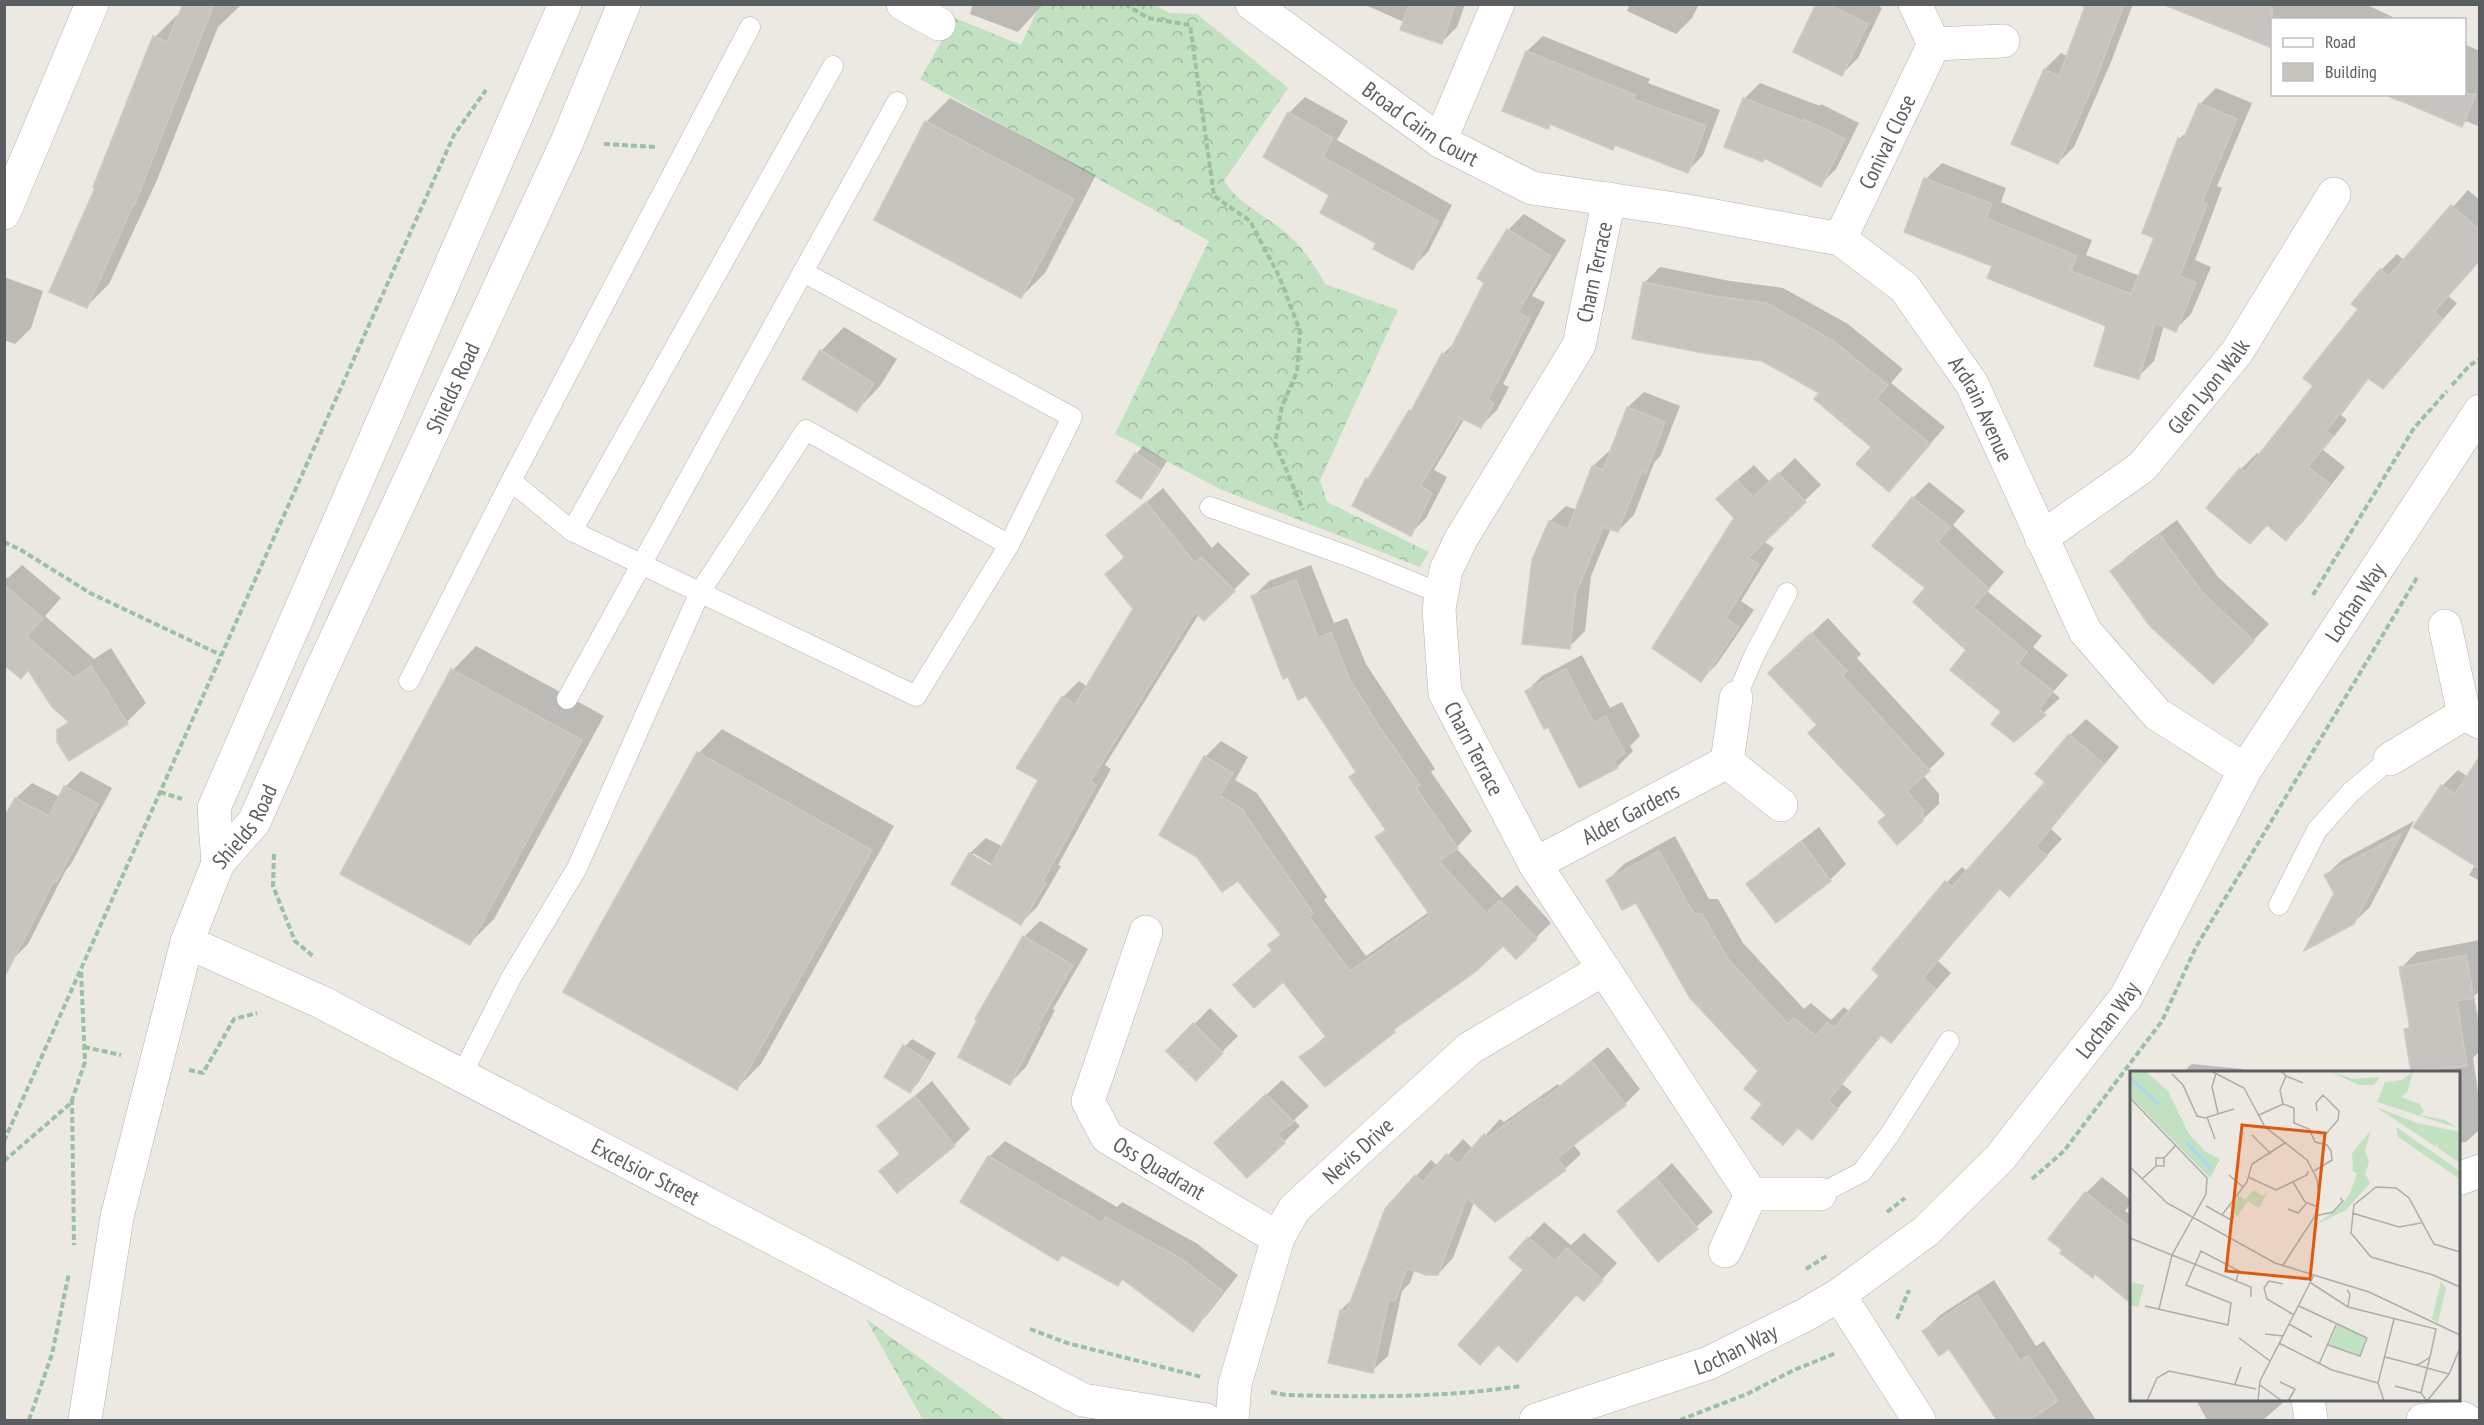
<svg xmlns="http://www.w3.org/2000/svg" width="2484" height="1425" font-family="'PT Sans Narrow',sans-serif">
<style>
.forest{fill:url(#forest-crowns)}
.shadow{fill:#0003;fill-rule:evenodd}
.building{fill:#c7c4bf;stroke:#cfcac1;stroke-width:1.5}
.lines{fill:none;stroke-linecap:round;stroke-linejoin:round}
.lane-casing{stroke:#afb3b6;stroke-width:21}
.street-casing{stroke:#afb3b6;stroke-width:34}
.secondary-casing{stroke:#afb2b6;stroke-width:34}
.path{stroke:#9ac1a4;stroke-width:4;stroke-dasharray:6 3;stroke-linecap:butt}
.lane{stroke:#fff;stroke-width:20}
.street{stroke:#fff;stroke-width:33}
.secondary{stroke:#fff;stroke-width:33}
.labels{text-anchor:middle;stroke-width:5;stroke-linejoin:round;paint-order:stroke}
.street-label{font-size:22px;fill:#5a5e61;stroke:#fff}
.inset-river{fill:none;stroke:#a8d7f5;stroke-width:3}
.inset-road{fill:none;stroke:#adadaa;stroke-width:1.5}
.view{fill:#e15910;fill-opacity:0.15;stroke:#e15910;stroke-width:3}
.inset-edge{fill:none;stroke:#5a5e61;stroke-width:3}
</style>
<defs>
<pattern id="forest-crowns" width="20" height="18" patternUnits="userSpaceOnUse" patternTransform="scale(1.5)"><rect width="20" height="18" fill="#c2e1c1"/><path d="M2 6a3 3 0 1 1 6 0M12 15a3 3 0 1 1 6 0" fill="none" stroke="#a1baa0"/></pattern>
</defs>
<rect width="100%" height="100%" fill="#ebe9e2"/>
<g class="forest">
<path d="M1153,4l16,9 28,1 91,74 -64,93c14,23 41,34 61,51 18,15 29,32 40,52l73,26 -78,170 7,22 102,50 -9,15 -198,-77 -107,-56 94,-193 -289,-162 35,-61 66,27 19,-40z"/>
<path d="M866,1319l138,100 1,1h-82z"/>
</g>
<g class="shadow">
<path d="M185,4h57l-24,23 -61,153 -48,104 -23,23 11,-120 58,-150 22,-22 3,1z"/>
<path d="M973,4h70l-25,28 -48,-18z"/>
<path d="M1363,4h102l-8,23 -16,16 -37,-21z"/>
<path d="M1630,4h69l-7,14 -16,16 -49,-23z"/>
<path d="M1818,4h58l6,4 -24,50 -16,16z"/>
<path d="M2077,4h56l-22,58 -37,85 -16,16 -45,-20 32,-74 16,-16 6,3 19,-48z"/>
<path d="M2200,4h165l34,16h-127v27l-77,-31z"/>
<path d="M1543,36l107,43 -2,4 72,27 -17,45 -15,16 -71,-27 -4,4 -61,-24 -4,3 -44,-17 23,-59z"/>
<path d="M2464,44l16,7v76l-14,-6 -4,4 -62,-26 -2,2 -16,-7h82z"/>
<path d="M1760,83l60,23 1,-2 38,19 -23,46 -16,16 -54,-28 -4,4 -36,-15 18,-47z"/>
<path d="M2216,88l36,15 -35,83 5,2 -27,72 16,7 -20,47 -16,16 -11,-5 -10,36 -16,16 -31,-51 -113,-60 -88,-35 20,-52 16,-16 64,25 -5,14 91,38 -6,15 54,21 16,-39 23,-98 10,-9 11,-26z"/>
<path d="M1305,97l43,24 -11,19 115,65 -24,47 -16,16 -34,-25 -47,-48 -42,-82z"/>
<path d="M950,98l146,77 -51,98 -24,24 -95,-175z"/>
<path d="M2468,190l12,10v60l-32,36 9,7 -58,68 -16,16 -13,-10 -29,38 6,5 -24,30 22,17 -43,56 -16,16 -18,-15 -60,-17 33,-38 16,-16 3,2 55,-70 66,-115 16,-16 8,7z"/>
<path d="M1524,214l42,26 -34,56 13,6 -42,82 6,3 -12,23 -16,16 -16,-8 -31,52 13,7 -21,41 -16,16 -43,-55 7,-8 36,-60 6,-6 27,-51 13,-13 30,-59 22,-52z"/>
<path d="M1660,267l70,14 53,7 65,36 55,45 -12,14 54,44 -56,63 -16,-44 -51,-54 -178,-109z"/>
<path d="M4,277l39,14 -12,37 -16,16 -11,-4z"/>
<path d="M844,327l53,32 -17,27 -23,24 -36,-59z"/>
<path d="M1644,392l36,14 -19,49 -7,8 -20,52 -16,16 -7,-3 -20,48 -6,55 -16,16 -35,-86 16,-40 16,-15 11,4 16,-44 16,-15h2l17,-44z"/>
<path d="M1143,446l24,15 -18,28 -8,8 -5,-43z"/>
<path d="M1795,458l26,27 -58,56 11,7 -33,53 13,9 -37,54 -16,16 35,-162 -2,-35 20,-18 16,17z"/>
<path d="M1929,482l36,29 -12,14 51,47 -17,19 55,45 -9,11 35,28 -15,17 7,6 -46,42 -11,-28 -35,-62 -41,-62 -14,-90z"/>
<path d="M1163,488l49,60 6,-6 32,32 -46,45 -5,-5 -94,151 6,4 -53,96 3,1 -24,41 -16,16 -68,-40 17,-30 16,-15 17,9 37,-67 23,-83 16,-16 9,6 47,-78 -28,-35 18,-18 -17,-21zM973,853l25,15 -1,3 -24,-15z"/>
<path d="M2177,520l41,57 51,47 -40,42 -117,-95 16,-15z"/>
<path d="M22,565l39,33 -16,18 49,43 17,-11 35,55 -19,19 -69,9 11,-11 -40,-51 -21,-3 -4,4v-94l4,2z"/>
<path d="M1311,565l23,58 13,-5 19,46 69,105 -4,3 41,59 -16,17 46,50 15,-13 34,38 -35,34 -13,-13 -178,141 -24,-28 26,-22 -44,-55 -48,5 38,-36 -3,-4 12,-12 -44,-54 -33,-122 16,-16 27,16 -13,23 22,13 70,104 -3,3 42,56 63,-44 -52,-75 10,-9 -36,-51 6,-6 -104,-174 16,-16z"/>
<path d="M1828,618l33,36 -4,4 88,96 -22,21 16,19v10l-17,16 -35,-6 -68,-89 -33,-67z"/>
<path d="M476,646l128,70 -110,203 -24,24 -17,-273z"/>
<path d="M1582,655l28,53 12,-6 18,34 -10,10 3,5 -16,16 -37,19 -32,-61 -22,-33 16,-16z"/>
<path d="M2086,719l33,28 -68,82 11,10 -37,40 -24,9 -63,73 13,12 -60,68 -8,-7 -41,50 10,8 -40,46 -48,-34 -4,-33 -124,-170 -28,-21 16,-16 51,-28 34,63h9l25,44 61,66 7,-6 20,17 13,-13 6,5 31,-37 65,-92 16,-16 6,5 80,-90 22,-47z"/>
<path d="M722,729l172,97 -133,238 -24,24 -38,-335z"/>
<path d="M2480,760v121l-11,-6 6,-10 -33,-79 16,-16 10,7z"/>
<path d="M81,771l31,17 -41,76 -5,6 -38,74 -16,16 -8,-139 12,-23 16,-15 28,14 5,-10z"/>
<path d="M2414,821l-44,86 -17,16 -27,-48 16,-15z"/>
<path d="M1819,827l27,37 -16,16 -82,5 16,-16z"/>
<path d="M1040,921l48,28 -35,60 2,1 -29,57 -16,16 14,-146z"/>
<path d="M2480,940v51l-6,5 6,35v20l-7,7 7,48v23l-14,13 -8,1v-71h-45l-7,-43 5,-5 -10,-56 16,-16z"/>
<path d="M1210,1008l28,28 -42,42 -28,-27z"/>
<path d="M912,1039l24,14 -18,30 -8,8 -5,-45z"/>
<path d="M1608,1047l32,42 -15,15 -52,40 8,10 -16,15 -91,33 -21,56 -15,16 -23,-5 -5,14 -8,8 -14,65 -16,15 -31,-61 12,-12 63,-122 15,-16 7,6 25,-27 10,10 27,-30 4,3 54,-38 1,2z"/>
<path d="M2192,1064l51,5v3h-60z"/>
<path d="M1282,1080l27,26 -15,14 6,6 -16,16 -52,-15z"/>
<path d="M932,1081l38,48 -16,16 -57,46 -16,-20 19,-18 -21,-26z"/>
<path d="M1005,1141l112,66 5,-5 74,41 42,32 -30,39 -15,16 -70,-52 -6,6 -155,-83 27,-44z"/>
<path d="M1672,1163l41,49 -54,48 -40,-49z"/>
<path d="M2102,1177l30,24 -7,10 7,5v86l-46,-109z"/>
<path d="M1544,1222l27,23 13,-12 33,30 -18,20 -22,11 -60,66 12,-122z"/>
<path d="M1994,1280l42,66 8,-5 52,79h-97l-49,-73 -26,-16 16,-16z"/>
<path d="M2196,1400h88l1,1 -22,19h-56z"/>
</g>
<g class="building">
<path d="M183,4h31l-79,200 -1,-1 -47,105 -38,-16 46,-104 -2,-1 60,-151 14,6z"/>
<path d="M1409,4h46l-13,40 -42,-14z"/>
<path d="M1816,4h12l40,20 -26,52 -49,-24z"/>
<path d="M2086,4h38l-28,75 -38,85 -47,-20 33,-75 15,7z"/>
<path d="M2167,4h105v44l-105,-42z"/>
<path d="M1526,51l109,44 -2,4 73,27 -18,47 -73,-28 -2,5 -63,-26 -2,5 -46,-18z"/>
<path d="M2385,94h91l-14,33z"/>
<path d="M1743,98l60,23 1,-2 41,20 -24,48 -57,-29 -1,4 -39,-15z"/>
<path d="M2199,103l38,16 -35,83 5,2 -27,72 16,7 -20,49 -21,-9 -16,56 -45,-13 12,-40 -119,-48 5,-12 -88,-34 20,-54 68,26 -6,14 91,38 -6,15 60,23 23,-56 -12,-5 36,-95 5,2z"/>
<path d="M1288,112l45,26 -10,19 115,64 -25,49 -40,-21 3,-6 -56,-30 9,-18 -66,-38z"/>
<path d="M925,121l149,78 -53,99 -147,-78z"/>
<path d="M2451,205l29,25v30l-46,52 8,7 -59,70 -15,-11 -42,53 7,5 -25,31 22,17 -44,57 -19,-16 -17,19 -44,-36 34,-40 5,4 68,-86 -10,-8 55,-69 -7,-5 29,-35 9,7z"/>
<path d="M1507,229l44,27 -33,56 12,6 -42,82 6,3 -13,25 -20,-10 -41,68 12,7 -21,43 -59,-30 14,-28 2,1 41,-69 2,1 31,-58 5,3 37,-73 -7,-5z"/>
<path d="M1643,282l71,14 53,7 65,37 56,45 -12,14 54,45 -41,48 -33,-28 15,-17 -57,-48 5,-6 -57,-32 -59,-8 -71,-14z"/>
<path d="M820,350l54,33 -17,29 -55,-33z"/>
<path d="M1627,407l38,15 -19,51 -4,-2 -24,61 -15,-5 -27,66 -6,56 -48,-5 10,-84 17,-39 19,8 24,-63 11,4z"/>
<path d="M1135,453l25,16 -19,30 -25,-17z"/>
<path d="M1778,473l28,29 -58,56 11,6 -33,54 13,9 -38,55 -49,-34 82,-130 -18,-19 21,-19 16,17z"/>
<path d="M1912,497l38,30 -12,15 51,47 -16,18 54,45 -9,12 35,27 -14,18 7,6 -32,27 -23,-18 10,-12 -51,-42 16,-20 -53,-48 12,-14 -53,-42z"/>
<path d="M1146,502l49,61 6,-6 34,34 -31,30 -9,-9 -105,170 6,3 -53,96 3,2 -25,42 -70,-41 18,-31 22,13 47,-86 -22,-12 46,-72 13,9 58,-96 -28,-35 20,-16 -19,-23z"/>
<path d="M2160,535l43,58 51,48 -41,43 -64,-59 -39,-54z"/>
<path d="M1296,580l22,58 13,-6 19,48 31,49 39,56 -4,3 42,60 -19,13 47,52 14,-13 37,39 -21,20 -13,-13 -28,26 -82,58 2,2 -70,55 -26,-30 28,-19 -44,-56 -29,26 -21,-23 39,-35 -4,-5 13,-10 -43,-54 -16,11 -25,-35 -38,-22 45,-79 29,17 -13,23 21,12 72,105 -4,4 41,54 80,-56 -55,-78 11,-7 -37,-53 7,-5 -50,-76 -8,4 -10,-23 -5,2 -32,-83z"/>
<path d="M4,585l39,33 -16,18 47,42 17,-12 37,58 -59,37 -12,-19v-12l12,-8 -17,-15 -24,-37 -7,9 -17,-14z"/>
<path d="M1811,633l36,38 -5,4 88,96 -23,20 16,19v11l-26,24 -19,-23 8,-7 -78,-82 9,-8 -49,-52z"/>
<path d="M451,669l131,71 -112,205 -130,-71z"/>
<path d="M1566,669l28,54 12,-7 19,37 -11,8 4,7 -39,20 -31,-61 -4,2 -19,-38z"/>
<path d="M2069,734l35,30 -68,82 11,10 -38,41 -10,-9 -76,90 13,11 -45,54 -10,-8 -53,66 10,8 -26,31 -14,-12 -15,17 -32,-27 11,-14 -18,-15 14,-18 -68,-73 -54,-95 -14,7 -16,-30 53,-29 35,63h8l26,45 60,65 6,-6 22,18 11,-14 7,6 45,-52 -7,-7 73,-88 7,6 93,-105 -10,-8z"/>
<path d="M697,752l175,98 -135,240 -174,-98z"/>
<path d="M2480,756v113l-67,-42 28,-42 14,9z"/>
<path d="M64,786l34,18 -42,78 -2,-1 -50,97v-161l11,-19 34,18z"/>
<path d="M2401,834l-47,90 -50,27 30,-58 -10,-18z"/>
<path d="M1802,842l29,39 -55,42 -30,-39z"/>
<path d="M1023,936l50,29 -35,60 2,2 -30,58 -52,-28 19,-37 -2,-1z"/>
<path d="M2466,955l8,43 -17,3 10,65 -56,6 -7,-43 6,-1 -11,-61z"/>
<path d="M1193,1023l30,30 -27,28 -30,-30z"/>
<path d="M903,1045l26,16 -19,32 -26,-16z"/>
<path d="M1592,1061l34,44 -69,53 9,12 -71,52 -28,-25 -29,78h-12l-19,-7 -12,33 -6,-2 -16,74 -45,-10 12,-53 7,1 38,-102 30,-34 8,7 23,-28 12,10 26,-30 4,3 54,-39 1,2z"/>
<path d="M1266,1094l28,28 -17,12 8,9 -38,35 -33,-35z"/>
<path d="M915,1096l40,50 -58,47 -18,-22 21,-17 -23,-28z"/>
<path d="M988,1156l114,67 3,-6 75,41 43,33 -30,41 -71,-53 -4,7 -56,-31 -4,6 -98,-59z"/>
<path d="M1656,1178l42,51 -40,33 -41,-51z"/>
<path d="M2085,1192l47,37v75l-37,-30 -2,4 -33,-25 2,-3 -14,-11z"/>
<path d="M1528,1237l27,24 12,-13 36,32 -19,21 -8,-6 -59,67 -19,-17 -18,20 -22,-20 65,-75 -14,-12z"/>
<path d="M1977,1295l43,66 8,-5 30,45 -29,19h-32l-48,-71 -10,7 -17,-25z"/>
</g>
<g class="lines">
<g class="lane-casing">
<g id="lane">
<path d="M803,272l269,145 -63,128"/>
<path d="M1210,507l143,51 89,36"/>
<path d="M572,531l261,-465"/>
<path d="M409,681l102,-200 239,-454"/>
<path d="M1736,698l18,-42 33,-63"/>
<path d="M567,699l330,-597"/>
<path d="M2279,905l38,-75 34,-38 39,-33"/>
<path d="M461,1076l50,-98 66,-110 123,-276 106,-162 203,115 -93,151 -344,-165 -61,-50"/>
<path d="M1820,1194l42,-22 28,-38 59,-93"/>
</g>
</g>
<g class="street-casing">
<g id="street">
<path d="M903,4l36,20"/>
<path id="s1" d="M1252,4l188,137 92,47 150,22 158,29 65,49 67,96 113,247 72,83 88,56"/>
<path d="M1915,4l19,40"/>
<path d="M1440,141l58,-137"/>
<path id="s2" d="M1609,199l-30,146 -118,194 -15,31 -7,39 6,84 90,171 216,330h69"/>
<path d="M4,213l88,-209"/>
<path id="s3" d="M1840,239l94,-195 69,-3"/>
<path id="s4" d="M2041,538l101,-71 95,-115 97,-158"/>
<path d="M2445,626l19,88"/>
<path d="M2390,759l74,-45 16,8"/>
<path d="M1727,762l54,43"/>
<path id="s5" d="M1535,864l192,-102 9,-64"/>
<path id="s6" d="M1146,932l-58,169 19,36 171,101"/>
<path d="M2458,1179l22,-8"/>
<path d="M1725,1251l26,-57"/>
<path d="M1839,1295l80,125"/>
<path d="M2308,1400l3,20"/>
<path id="s7" d="M1232,1420l3,-36 43,-146 16,-29 176,-161 134,-79"/>
<path d="M2423,1420l39,-2 4,2"/>
</g>
</g>
<g class="secondary-casing">
<g id="secondary">
<path d="M218,863l-4,-55 351,-804"/>
<path id="s8" d="M187,942l132,59 764,399 123,20"/>
<path id="s9" d="M85,1420l32,-203 70,-275 31,-79 36,-41 66,-149 247,-531 57,-138"/>
<path id="s10" d="M1536,1420l173,-57 96,-48 34,-20 87,-64 74,-73 126,-161 119,-227 235,-359"/>
</g>
</g>
<g class="path">
<path d="M1125,4l23,14 42,7 24,171 36,25 29,55 21,55 -3,41 -15,34 -7,37 28,67"/>
<path d="M604,144l52,3"/>
<path d="M2452,385l18,-20 10,-6"/>
<path d="M4,542l17,8 69,43 131,62"/>
<path d="M2313,595l101,-167 33,-37"/>
<path d="M160,792l22,7"/>
<path d="M274,854l-1,32 22,55 19,16"/>
<path d="M84,1047l37,8"/>
<path d="M189,1070l14,3 31,-54 23,-6"/>
<path d="M72,1099l2,146"/>
<path d="M4,1141l450,-1006 32,-45"/>
<path d="M4,1161l67,-58 14,-41 -4,-91"/>
<path d="M2032,1179l32,-28 98,-130 34,-74 222,-371"/>
<path d="M1887,1212l18,-14"/>
<path d="M1806,1269l22,-14"/>
<path d="M1897,1319l12,-29"/>
<path d="M1030,1329l37,14 135,34"/>
<path d="M1271,1392l15,3c79,2 156,3 235,-9"/>
<path d="M29,1420l23,-66 17,-81"/>
<path d="M1680,1420l67,-26 47,-24 42,-17"/>
</g>
<use href="#lane" class="lane"/>
<use href="#street" class="street"/>
<use href="#secondary" class="secondary"/>
</g>
<g class="labels">
<g class="street-label">
<text dy="8" stroke="none"><textPath href="#s1" startOffset="207">Broad Cairn Court</textPath></text>
<text dy="8" stroke="none"><textPath href="#s3" startOffset="108">Conival Close</textPath></text>
<text transform="translate(1594 272) rotate(-78)" y="8">Charn Terrace</text>
<text dy="8" stroke="none"><textPath href="#s4" startOffset="228">Glen Lyon Walk</textPath></text>
<text dy="8" stroke="none"><textPath href="#s9" startOffset="1106">Shields Road</textPath></text>
<text dy="8" stroke="none"><textPath href="#s1" startOffset="873">Ardrain Avenue</textPath></text>
<text dy="8" stroke="none"><textPath href="#s10" startOffset="1202">Lochan Way</textPath></text>
<text dy="8" stroke="none"><textPath href="#s2" startOffset="597">Charn Terrace</textPath></text>
<text dy="8" stroke="none"><textPath href="#s9" startOffset="620">Shields Road</textPath></text>
<text dy="8" stroke="none"><textPath href="#s5" startOffset="108">Alder Gardens</textPath></text>
<text dy="8" stroke="none"><textPath href="#s10" startOffset="716">Lochan Way</textPath></text>
<text dy="8" stroke="none"><textPath href="#s7" startOffset="308">Nevis Drive</textPath></text>
<text dy="8" stroke="none"><textPath href="#s6" startOffset="280">Oss Quadrant</textPath></text>
<text dy="8" stroke="none"><textPath href="#s8" startOffset="513">Excelsior Street</textPath></text>
<text dy="8" stroke="none"><textPath href="#s10" startOffset="212">Lochan Way</textPath></text>
</g>
</g>
<g transform="translate(2130 1071)">
<rect width="330" height="330" fill="#ebe9e2"/>
<path d="M246,36l41,16 43,9v18l-15,-9 5,9 -11,-7 -3,1 2,4z" fill="#c2e1c1"/>
<path d="M0,0h15l23,20 21,43 17,18 14,7 -10,19 -80,-82zM199,0l24,8 27,-2 -6,8h-15zM283,0l-6,22 -6,4 19,7 4,8 -4,3 25,5 12,8 -80,-26 8,-20 17,-2zM266,56l64,44v8l-62,-42zM241,59l-6,21 4,11 -4,12 5,9 -24,27 -37,18 28,-18 12,-15 8,-21 -4,-3 -1,-18zM307,68l11,10 -4,-9 16,10v13l-22,-15zM123,119l10,6 5,-5 -9,17 -11,-7 -11,16 -7,-10 9,-12 6,5zM311,210l5,7 -8,35 -6,-4zM207,254l29,12 -6,18 -31,-10z" fill="#c2e1c1"/>
<path d="M2,211l12,3 -6,22 -8,-2z" fill="#c2e1c1"/>
<path class="inset-river" d="M0,7l30,27M57,72l24,26"/>
<path class="inset-road" d="M81,0l33,17 21,39 42,33 10,19 2,19 -4,18 -32,49M151,0l5,5 -6,14 3,14M86,2l-4,14 6,26M42,3l11,11 14,31 8,2 29,-9M156,5l17,7M0,27l77,80 -1,16 -34,61 -13,54M187,40l-1,-8 7,-8 16,16 -1,9 -13,15 -1,9M129,44l24,-11 11,4v15l15,6 6,13 12,3 4,6 1,9 -18,11M77,46l8,22M122,64l19,19M34,87h-8v8h8v-8l12,-13M0,96l37,36 108,60 94,29 91,43M99,104l14,12M118,106l28,13 31,-15 1,-4M12,108l14,-13M163,111l12,20 13,5M76,135l25,14 3,-4M158,138l10,4 9,-10M222,142l47,14 22,-4M92,144l25,-33 5,-18 33,-21M185,145l18,-4 10,-11 -3,-3M0,167l121,49v10M330,181l-26,-8 -25,-46 -13,-10 -20,-1 -22,18 -3,28 20,24 62,18 27,12M181,212l37,24 88,22 -6,28 -9,6 -5,2 -31,-8M153,213l-14,-3 -5,7 3,11 27,16M217,219l3,4 -2,13M15,235l83,19 3,-22 -45,-18 15,-34 38,20 -3,10M169,235l68,32 -7,18 -32,-11M159,253l23,13M135,263l18,2M109,267l31,23M149,272l53,27 46,13M189,293l17,-39M286,294l33,9M150,311l15,7 -7,12M105,313l6,-17M130,314l22,16M265,315l26,7 6,8M291,322l9,-36M17,330l10,-23 12,-7 87,18M128,330l2,-20 54,-106M254,330l-6,-18 16,-64M297,330l22,-27 11,-26"/>
<path class="view" d="M112,54l83,8 -15,146 -84,-8z"/>
<rect width="330" height="330" class="inset-edge"/>
</g>
<rect width="2484" height="1425" fill="none" stroke="#5a5e61" stroke-width="12"/>
<rect x="2271" y="18" width="195" height="78" fill="#ffffff" stroke="#bdbfc0" stroke-width="1.5"/>
<rect x="2283" y="38" width="30" height="9" fill="#ffffff" stroke="#bdbfc0" stroke-width="1.5"/>
<text x="2325" y="48" font-size="18" fill="#5a5e61">Road</text>
<rect x="2283" y="63" width="30" height="18" fill="#c7c4bf" stroke="#bdbfc0" stroke-width="1.5"/>
<text x="2325" y="78" font-size="18" fill="#5a5e61">Building</text>
</svg>
